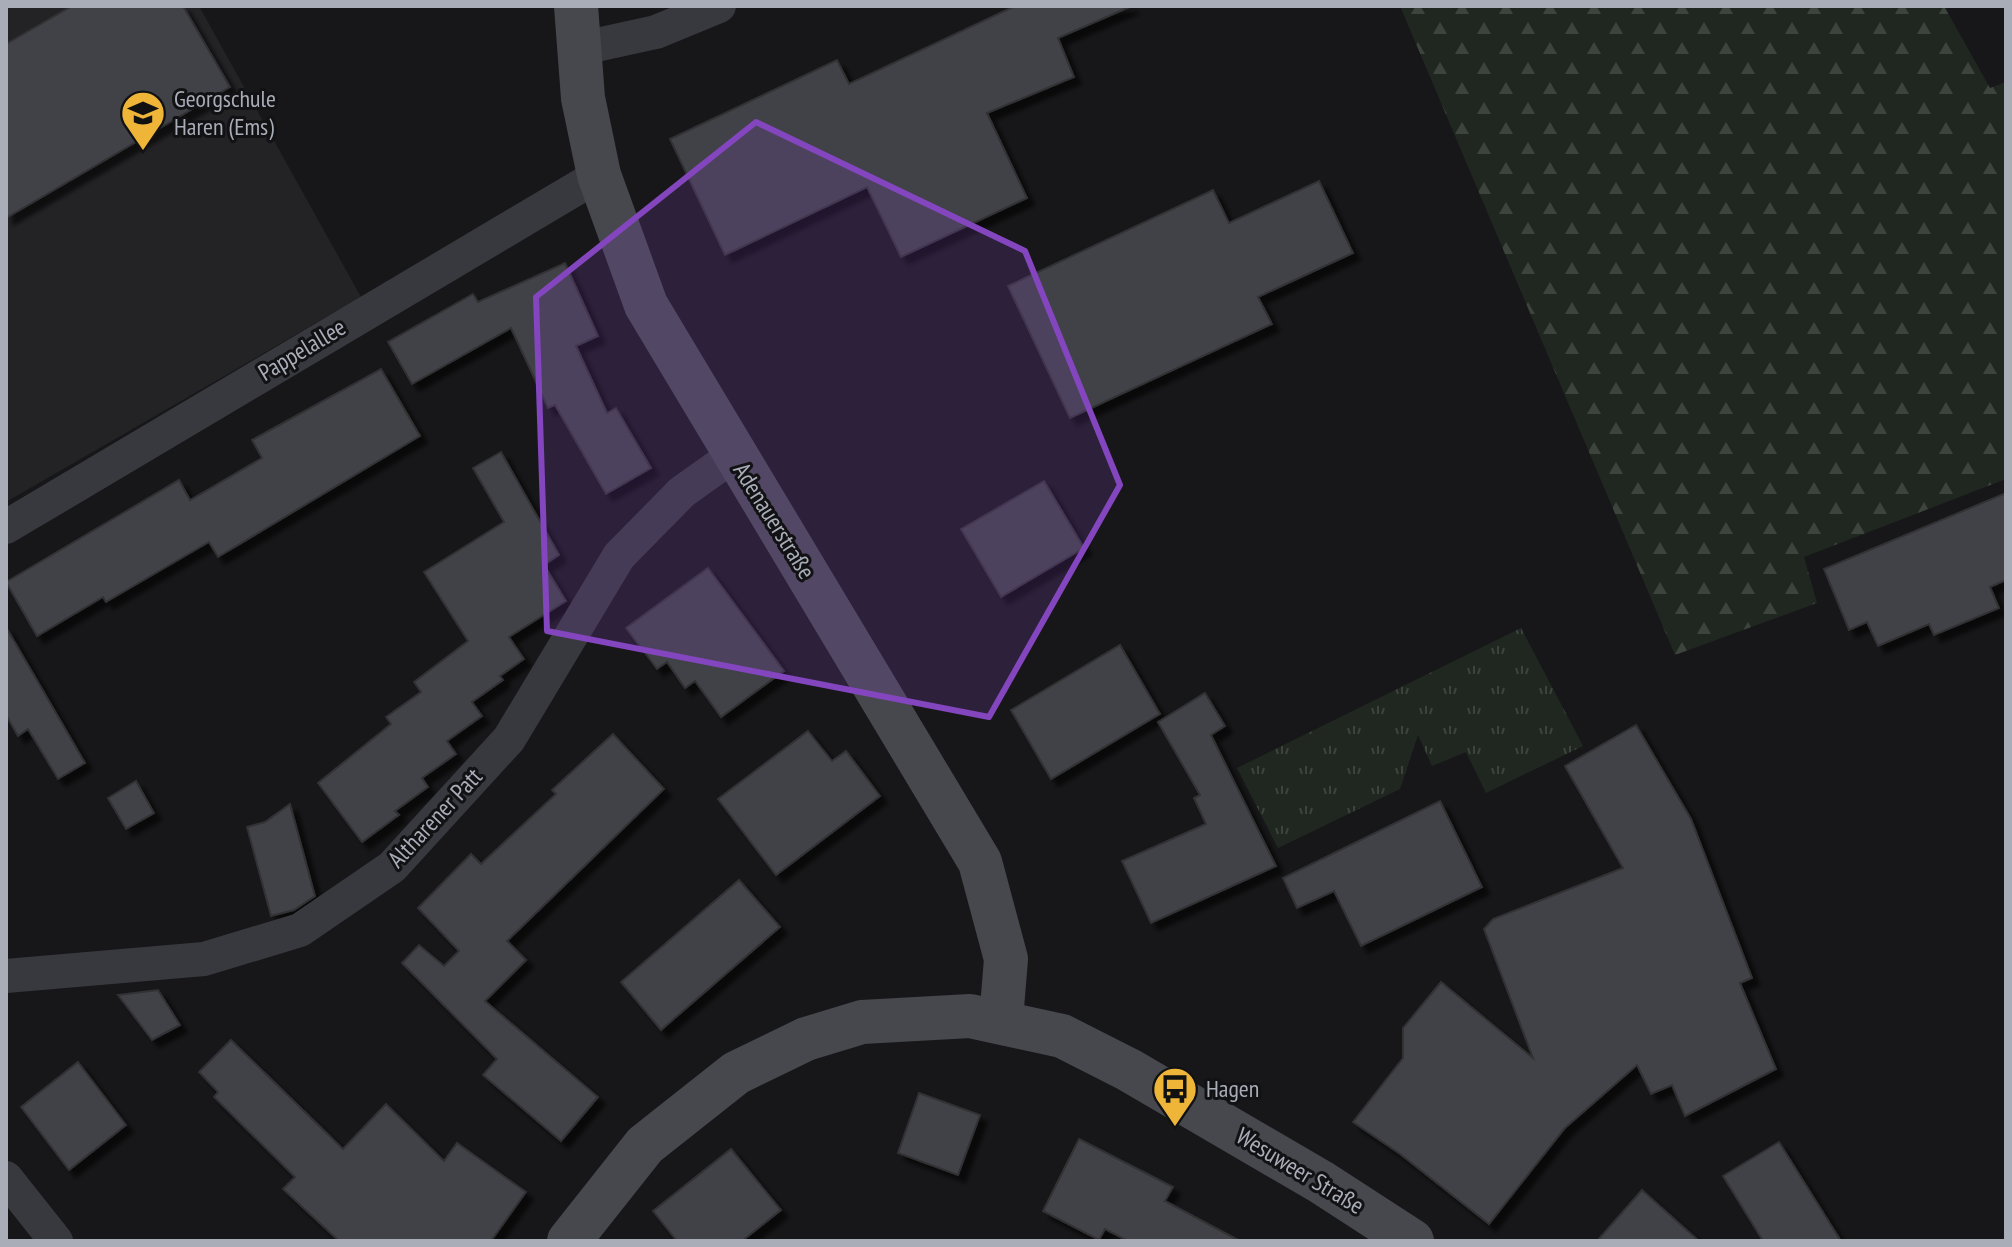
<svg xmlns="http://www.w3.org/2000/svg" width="2012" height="1247" font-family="'PT Sans Narrow',sans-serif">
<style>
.built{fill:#232326}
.grass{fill:url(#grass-tufts)}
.forest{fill:url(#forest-firs)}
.building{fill:#414246;stroke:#313135;stroke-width:2;filter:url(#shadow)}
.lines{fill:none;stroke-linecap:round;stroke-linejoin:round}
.street{stroke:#38393e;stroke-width:34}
.secondary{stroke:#46484e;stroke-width:44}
.marked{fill:#8446be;fill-opacity:0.2;stroke:#8446be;stroke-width:6;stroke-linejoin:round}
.labels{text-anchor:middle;stroke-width:6;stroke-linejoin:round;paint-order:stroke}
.poi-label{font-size:24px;fill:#a9adb8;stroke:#121214;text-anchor:start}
.street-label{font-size:24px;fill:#a9adb8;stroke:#121214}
</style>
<defs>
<pattern id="grass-tufts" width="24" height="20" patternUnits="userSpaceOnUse" patternTransform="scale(2)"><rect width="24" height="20" fill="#1f2720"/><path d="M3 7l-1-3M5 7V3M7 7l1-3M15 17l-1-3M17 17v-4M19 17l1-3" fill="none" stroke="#3d443e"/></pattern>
<pattern id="forest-firs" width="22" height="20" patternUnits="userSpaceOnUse" patternTransform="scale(2)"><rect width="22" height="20" fill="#1f2720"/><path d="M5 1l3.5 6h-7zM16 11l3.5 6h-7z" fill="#3d443e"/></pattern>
<filter id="shadow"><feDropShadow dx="7" dy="7" stdDeviation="2" flood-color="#0009"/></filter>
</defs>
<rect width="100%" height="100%" fill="#171719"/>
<path class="built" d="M6,6h193l162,291 -355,205z"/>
<path class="grass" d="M1521,628l62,118 -97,47 -20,-41 -34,14 -14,-31 -18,54 -122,59 -41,-80z"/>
<path class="forest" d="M1400,6h544l46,82 16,-6v397l-202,78 13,46 -142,52z"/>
<g class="building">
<path d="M72,6h111l47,81 -224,131v-174z"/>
<path d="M1015,6h117l-74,32 16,39 -87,36 40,85 -126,59 -34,-70 -142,68 -55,-116 167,-79 12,24z"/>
<path d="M1319,181l34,72 -95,44 14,27 -202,94 -62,-132 205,-96 16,33z"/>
<path d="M565,263l33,73 -22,10 31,67 9,-5 35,60 -45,26 -51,-89 -7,3 -37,-80 -99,56 -24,-42 85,-48 5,8z"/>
<path d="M381,369l39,67 -202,121 -9,-15 -103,60 -3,-5 -66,39 -31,-54 173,-102 11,20 72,-42 -10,-18z"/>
<path d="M501,452l58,103 -15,10 22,36 -57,36 15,22 -24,17 3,4 -31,22 10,14 -35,25 9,13 -34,24 6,9 -33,24 4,4 -37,27 -44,-59 73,-59 -5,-7 35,-25 -7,-10 54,-41 -44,-69 80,-50 -31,-54z"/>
<path d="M1044,481l40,67 -83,49 -40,-68z"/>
<path d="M2006,493v87l-16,7 9,21 -65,27 -5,-11 -51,22 -11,-24 -18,8 -25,-61z"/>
<path d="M708,568l76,103 -63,46 -26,-36 -10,7 -18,-26 -10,7 -31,-41z"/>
<path d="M6,627l79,136 -27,16 -30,-50 -10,7 -12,-21z"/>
<path d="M1120,645l40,69 -109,65 -40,-69z"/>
<path d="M1205,693l20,33 -14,9 65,131 -125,57 -29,-62 84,-37 -12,-26 6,-3 -42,-73z"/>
<path d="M1636,725l55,94 61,159 -12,5 36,86 -91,47 -13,-31 -21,9 -14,-29 -72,63 -76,96 -89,-70 -47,-32 50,-64v-30l38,-46 92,76 -49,-129 9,-10 130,-51 -58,-102z"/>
<path d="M808,731l24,30 14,-10 34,45 -104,79 -58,-76z"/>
<path d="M613,734l51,55 -157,152 19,19 -41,41 113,96 -37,44 -78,-66 14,-16 -95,-96 17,-18 25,21 15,-15 -41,-43 53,-54 10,10 75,-70 -4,-4z"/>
<path d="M136,781l18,32 -28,16 -18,-31z"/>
<path d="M1440,801l42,86 -121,59 -27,-55 -37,17 -14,-30z"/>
<path d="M290,804l25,92 -21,14 -23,6 -24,-89 18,-5z"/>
<path d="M739,880l41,47 -119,103 -40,-48z"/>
<path d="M158,990l22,35 -28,15 -34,-45z"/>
<path d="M231,1040l112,109 43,-45 58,57 13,-18 69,49 -35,49h-152l-56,-52 12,-12 -81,-80 4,-5 -19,-20z"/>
<path d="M78,1062l48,63 -57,45 -48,-63z"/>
<path d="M919,1093l61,22 -22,60 -60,-22z"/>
<path d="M1079,1139l94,48 -8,14 75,40h-112l-23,-12 -6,11 -56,-29z"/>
<path d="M1779,1142l62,99h-78l-40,-65z"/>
<path d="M731,1149l50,61 -39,31h-65l-24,-30z"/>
<path d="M1642,1190l57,51h-102z"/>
</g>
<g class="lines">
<g class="street">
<path d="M578,49l78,-17 63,-26"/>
<path d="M6,527l593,-352"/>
<path d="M6,976l198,-17 96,-29 92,-63 117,-128 110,-183 63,-64 52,-37"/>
<path d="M6,1178l50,63"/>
</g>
<g class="secondary">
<path d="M576,6l7,92 16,77 47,130 334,557 26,97 -5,61"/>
<path d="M569,1241l76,-96 91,-72 70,-34 56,-17 108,-6 92,20 67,34 192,112 91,59"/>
</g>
</g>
<path class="marked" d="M756,122l269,129 95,234 -131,232 -442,-86 -11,-334z"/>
<defs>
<g id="school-pin" transform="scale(2.3)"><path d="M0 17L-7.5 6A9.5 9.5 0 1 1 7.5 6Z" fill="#eeb539" stroke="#121214"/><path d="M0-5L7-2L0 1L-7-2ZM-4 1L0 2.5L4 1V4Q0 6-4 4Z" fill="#111"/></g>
<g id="bus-pin" transform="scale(2.3)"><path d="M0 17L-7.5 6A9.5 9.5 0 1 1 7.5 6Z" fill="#eeb539" stroke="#121214"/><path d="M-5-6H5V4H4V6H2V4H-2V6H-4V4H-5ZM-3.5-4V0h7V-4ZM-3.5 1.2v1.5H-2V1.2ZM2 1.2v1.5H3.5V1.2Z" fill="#111"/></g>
</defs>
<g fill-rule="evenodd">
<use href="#school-pin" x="143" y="113"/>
<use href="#bus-pin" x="1175" y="1089"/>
</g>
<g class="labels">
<g class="poi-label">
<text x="174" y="107">Georgschule<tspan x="174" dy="28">Haren (Ems)</tspan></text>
<text x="1206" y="1097">Hagen</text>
</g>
<g class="street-label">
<text transform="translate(302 350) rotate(-31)" y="8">Pappelallee</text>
<text transform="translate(774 521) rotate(58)" y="8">Adenauerstraße</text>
<text transform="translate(435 818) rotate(-47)" y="8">Altharener Patt</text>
<text transform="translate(1300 1171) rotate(31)" y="8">Wesuweer Straße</text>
</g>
</g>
<rect width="2012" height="1247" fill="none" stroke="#a9adb8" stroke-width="16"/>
</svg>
